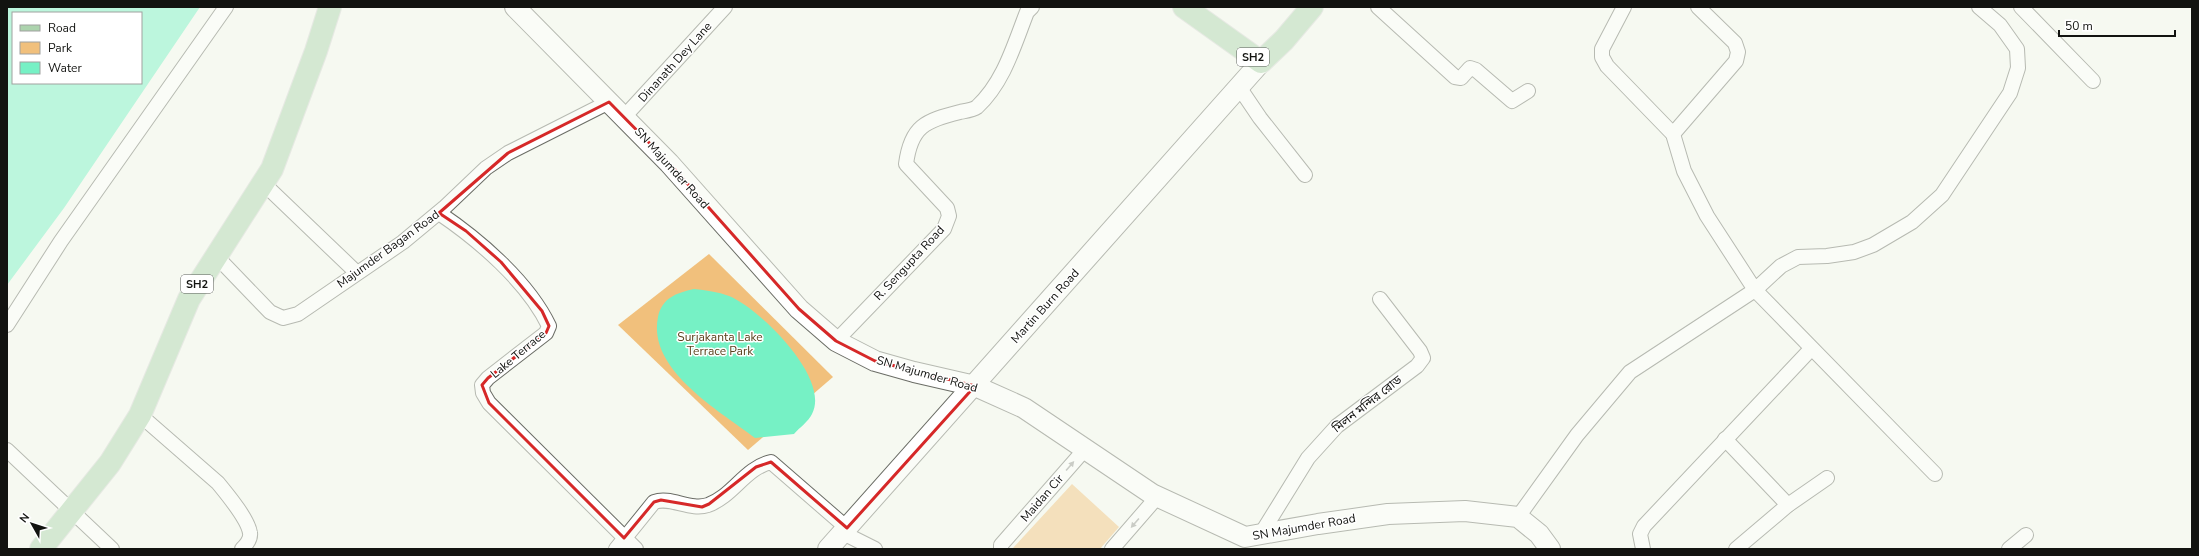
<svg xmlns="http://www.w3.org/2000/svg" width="2199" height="556" font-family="'Nunito Sans','Noto Sans Bengali',sans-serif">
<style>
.green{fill:#f1c07c}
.water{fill:#76f1c5;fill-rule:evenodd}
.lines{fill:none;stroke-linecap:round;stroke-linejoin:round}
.minor-casing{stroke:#6b6d66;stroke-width:16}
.secondary-casing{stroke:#6b6d66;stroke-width:22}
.primary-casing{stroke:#d4d5d4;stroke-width:24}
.minor{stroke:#fff;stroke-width:14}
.secondary{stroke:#fff;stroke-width:20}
.primary{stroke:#acd3ad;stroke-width:22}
.oneway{fill:#949593}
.marked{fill:none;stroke:#d62828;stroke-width:3;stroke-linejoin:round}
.labels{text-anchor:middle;stroke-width:3;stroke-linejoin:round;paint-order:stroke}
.shield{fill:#fff;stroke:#595a58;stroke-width:1}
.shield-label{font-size:11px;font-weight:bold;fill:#121310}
.street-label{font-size:12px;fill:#121310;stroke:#fff}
.park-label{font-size:12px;fill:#5a411c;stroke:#fff}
</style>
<rect width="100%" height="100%" fill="#f6f9f1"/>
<g class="green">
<path d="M709,254l124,123 -85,73 -130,-125z"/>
<path d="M1072,484l47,43 -19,22h-88z"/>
</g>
<g class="water">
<path d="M7,7h193l-136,201 -57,77zM13,13h128v70h-128z"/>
<path d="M694,289c12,1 24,3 35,7 30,12 102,82 83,118 -3,7 -13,14 -18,20l-39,4c-35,-27 -108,-68 -97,-121 4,-19 18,-24 36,-28z"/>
</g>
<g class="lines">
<g class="minor-casing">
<g id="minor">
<path d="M1378,7l77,70 6,1 9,-10 6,2 36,31 16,-10"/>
<path d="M1624,7l-22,42v8l5,9 66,68 11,37 23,45 48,74 26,-24 17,-9 29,-1 27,-4 19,-7 39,-23 30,-27 68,-102 8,-25 -1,-19 -17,-24 -21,-18"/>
<path d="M2021,7l72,74"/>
<path d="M1239,87l21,31 45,57"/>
<path d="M624,117l101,-110"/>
<path d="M1673,134l63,-73 2,-9 -3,-9 -37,-36"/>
<path d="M263,183l94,90"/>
<path d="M439,213c40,27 89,69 110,113l-3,7 -58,45 -6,7 1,8 6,10 147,146"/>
<path d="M216,256l54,56 13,6 15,-4 105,-72 41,-34 42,-40 22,-15 101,-51"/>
<path d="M7,325l54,-84 165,-234"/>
<path d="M836,341l108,-112 5,-13 -2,-8 -41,-44c5,-38 19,-43 54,-52 5,-1 13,-2 17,-5 27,-25 37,-62 50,-95l5,-5"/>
<path d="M140,415l78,68c9,11 30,36 32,50 1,6 -4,12 -8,16"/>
<path d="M1725,439l63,66"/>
<path d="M7,450l105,99"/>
<path d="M1518,517l59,-82 53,-63 125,-82 180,184"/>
<path d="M843,533l32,16"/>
<path d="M1261,534l47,-76 29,-32 80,-60 6,-8 -3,-7 -40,-52"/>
<path d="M616,549l38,-47c17,-6 36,9 54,3 25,-9 37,-37 63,-43l76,66"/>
<path d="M1001,549v-4l85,-97"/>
<path d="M1112,549l46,-53"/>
<path d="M1643,549l-3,-15 4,-8 167,-177"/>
<path d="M1736,549l52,-44 39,-27"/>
<path d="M2009,549l17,-14"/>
</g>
</g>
<g class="secondary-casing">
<g id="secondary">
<path d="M515,7l154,156 130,146 37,32 39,20 39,11 61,14 49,22 128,86 93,43 73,-13 70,-10 77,-3 53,6 21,17 11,15"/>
<path d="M828,549l433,-487"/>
</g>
</g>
<g class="primary-casing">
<g id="primary">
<path d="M1184,7l77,55 23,-22 28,-33"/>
<path d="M41,549l69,-86 30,-48 49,-116 83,-130 44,-118 14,-44"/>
</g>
</g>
<use href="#minor" class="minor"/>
<use href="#secondary" class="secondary"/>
<use href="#primary" class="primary"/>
</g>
<defs><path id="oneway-solid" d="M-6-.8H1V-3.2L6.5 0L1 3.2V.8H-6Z"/></defs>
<g class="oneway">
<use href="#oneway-solid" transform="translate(1070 466) rotate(-49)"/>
<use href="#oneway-solid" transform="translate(1135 523) rotate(131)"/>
</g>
<path d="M0 0H2199V556H0ZM609,102l60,61 130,146 37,32 39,20 100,25 -128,142 -76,-66 -15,5 -47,37 -7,3 -41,-7 -7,2 -30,36 -135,-135 -7,-18 6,-7 58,-45 3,-7 -7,-15 -41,-49 -35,-31 -27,-18 69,-60z" fill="#f6f9f1" fill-opacity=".55" fill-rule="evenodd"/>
<path class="marked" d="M609,102l60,61 130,146 37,32 39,20 100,25 -128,142 -76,-66 -15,5 -47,37 -7,3 -41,-7 -7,2 -30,36 -135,-135 -7,-18 6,-7 58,-45 3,-7 -7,-15 -41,-49 -35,-31 -27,-18 69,-60z"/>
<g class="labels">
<g class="shield">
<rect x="1237" y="48" width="32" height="18" rx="3"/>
<rect x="181" y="275" width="32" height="18" rx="3"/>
</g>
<g class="shield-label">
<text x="1253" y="61">SH2</text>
<text x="197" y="288">SH2</text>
</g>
<g class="street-label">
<text transform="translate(675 62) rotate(-48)" y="4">Dinanath Dey Lane</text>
<text transform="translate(672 168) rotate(48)" y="4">SN Majumder Road</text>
<text transform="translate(388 249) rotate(-36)" y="4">Majumder Bagan Road</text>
<text transform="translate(909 263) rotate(-47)" y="4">R. Sengupta Road</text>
<text transform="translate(1045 306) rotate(-48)" y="4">Martin Burn Road</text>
<text transform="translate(518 354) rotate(-40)" y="4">Lake Terrace</text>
<text transform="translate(927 374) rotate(16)" y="4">SN Majumder Road</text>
<text transform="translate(1367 404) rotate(-38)" y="4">মিলন মন্দির রোড</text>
<text transform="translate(1042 498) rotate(-49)" y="4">Maidan Cir</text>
<text transform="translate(1304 527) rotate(-10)" y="4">SN Majumder Road</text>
</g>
<g class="park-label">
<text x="720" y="341">Surjakanta Lake<tspan x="720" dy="14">Terrace Park</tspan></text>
</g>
</g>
<rect width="2199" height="556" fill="none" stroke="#121310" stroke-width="16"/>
<rect x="12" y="12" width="130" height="72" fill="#ffffff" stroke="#a0a19f"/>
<rect x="20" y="25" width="20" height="6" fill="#acd3ad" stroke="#a0a19f"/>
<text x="48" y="32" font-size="12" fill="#121310">Road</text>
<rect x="20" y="42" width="20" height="12" fill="#f1c07c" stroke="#a0a19f"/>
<text x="48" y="52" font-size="12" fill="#121310">Park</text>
<rect x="20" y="62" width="20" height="12" fill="#76f1c5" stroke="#a0a19f"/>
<text x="48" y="72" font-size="12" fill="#121310">Water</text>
<g transform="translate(32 524) rotate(309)" stroke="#ffffff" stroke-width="3" paint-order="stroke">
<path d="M0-3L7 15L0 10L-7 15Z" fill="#121310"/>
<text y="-6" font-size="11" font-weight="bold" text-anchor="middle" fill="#121310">N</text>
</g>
<path d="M2059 30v6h116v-6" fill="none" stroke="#121310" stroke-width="2"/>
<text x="2065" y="30" font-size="12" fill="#121310" stroke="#ffffff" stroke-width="3" paint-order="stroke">50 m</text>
</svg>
